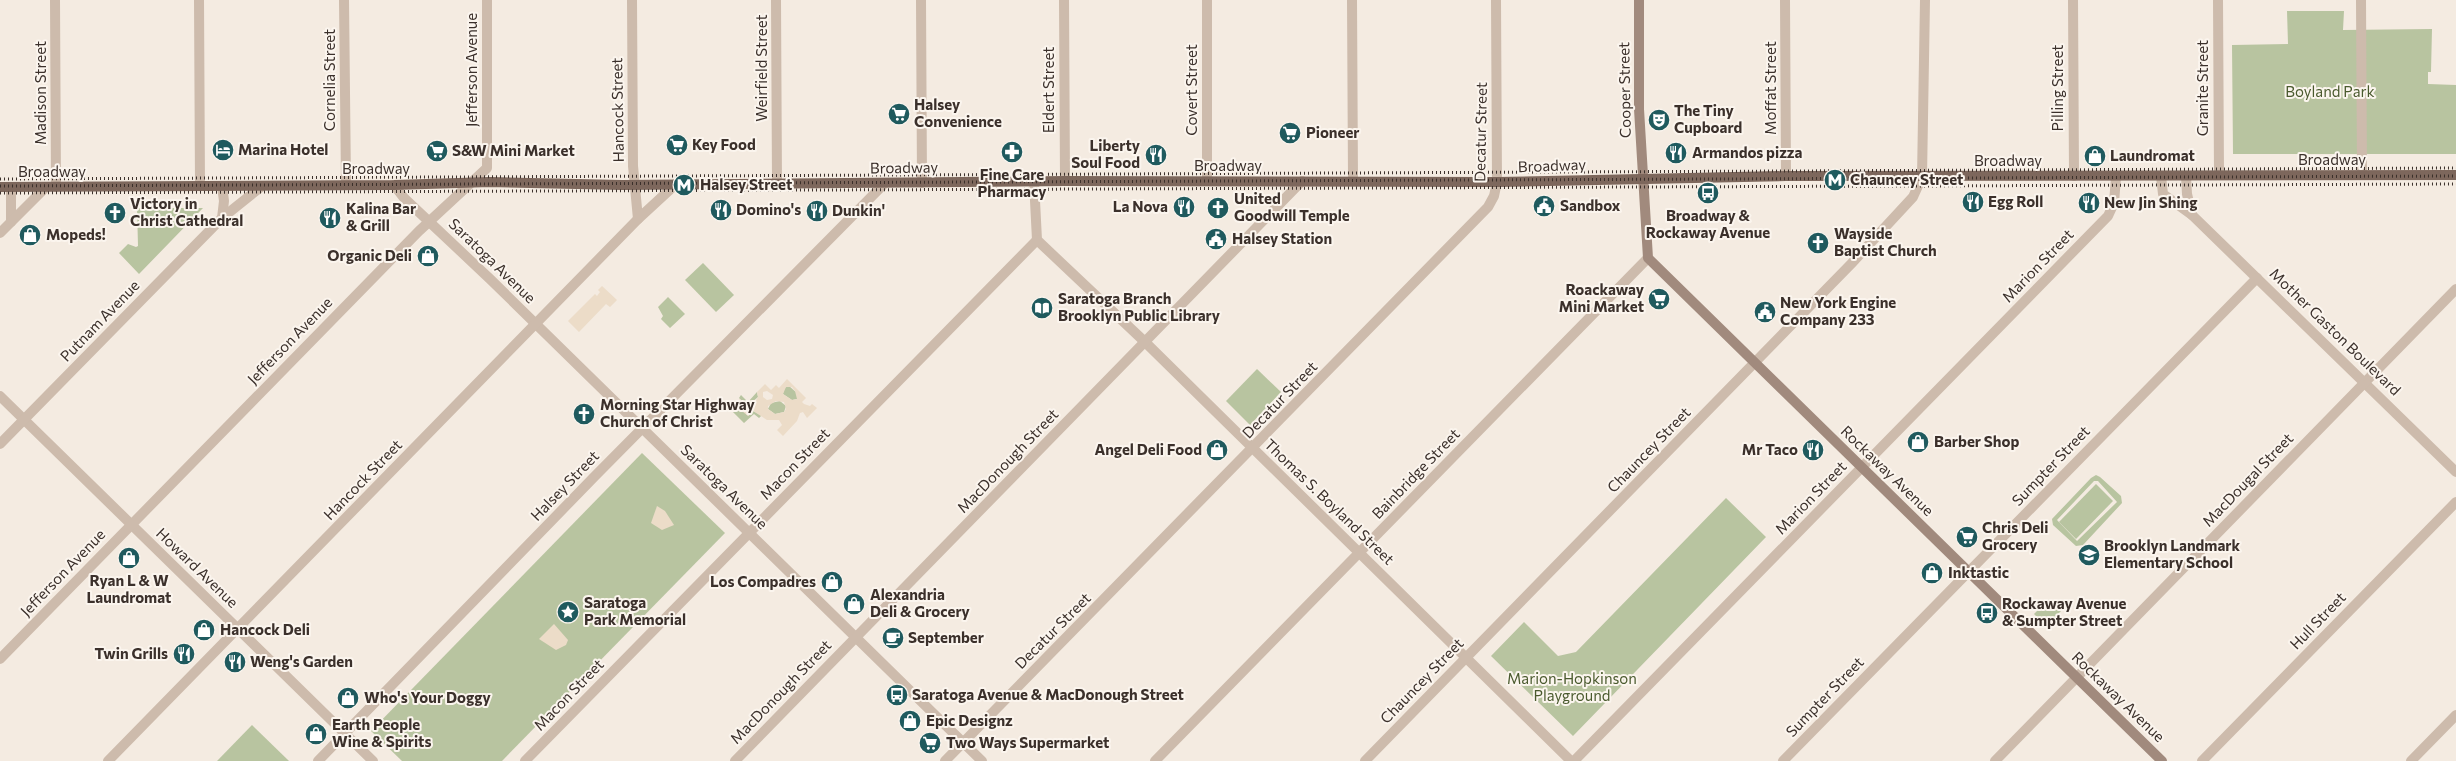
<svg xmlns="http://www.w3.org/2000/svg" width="2456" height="761" font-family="Commissioner,sans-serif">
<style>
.green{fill:#b8c4a0;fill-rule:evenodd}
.plaza{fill:#ecdcc8;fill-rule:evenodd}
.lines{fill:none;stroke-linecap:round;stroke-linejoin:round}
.minor{stroke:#cdbbac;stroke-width:10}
.secondary{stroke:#a18a7d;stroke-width:10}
.primary{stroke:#7d675c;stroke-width:10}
.rail{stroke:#3b302b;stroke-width:3;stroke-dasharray:1 3;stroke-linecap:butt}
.labels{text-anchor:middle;stroke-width:4;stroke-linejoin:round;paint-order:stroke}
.street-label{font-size:15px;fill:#3b302b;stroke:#fbf5ee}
.park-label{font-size:15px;fill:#4a5a2e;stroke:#fbf5ee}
.poi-label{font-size:15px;font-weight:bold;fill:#3b302b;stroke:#fbf5ee;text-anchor:start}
</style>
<rect width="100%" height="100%" fill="#f4ebe1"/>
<g class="green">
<path d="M2287,11h57l-1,19 89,-1 -1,43h-3v12l28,1v69h-223l-1,-109 56,-1z"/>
<path d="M137,208h66l-64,66 -20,-21 9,-9 8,3 2,-1z"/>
<path d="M703,263l31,32 -18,17 -31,-32z"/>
<path d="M668,297l17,17 -15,14 -9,-9 2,-3 -5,-9z"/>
<path d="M1257,369l24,23 -31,33 -24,-24z"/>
<path d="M789,386l8,7v6l-5,1 -9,-6 1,-6z"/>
<path d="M757,392l1,5 -8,7h-5l-6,-6 2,-3 7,7z"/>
<path d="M736,401l9,7 3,8 5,-5 9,4 -3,3 -5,-4 -10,9 -15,-15z"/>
<path d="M780,401l6,5 -2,6 -9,2 -7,-5 3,-6z"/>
<path d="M642,453l83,80 -223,228h-100l-31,-30z"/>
<path d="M2096,475l4,2 21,19 1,7 -39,42 -7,1 -23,-21 -1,-6 39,-41zM2094,481h4l19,21 -40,39 -20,-21z"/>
<path d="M2096,484l17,17 -37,38 -17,-17z"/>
<path d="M1726,498l40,39 -193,199 -82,-80 33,-34 34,34 18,-4z"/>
<path d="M2049,599l12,12 -15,15 -12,-12z"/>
<path d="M252,725l37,36h-72z"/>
</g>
<g class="plaza">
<path d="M602,286l15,14 -7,7 -4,-3 -27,28 -11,-11 27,-27 2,2 3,-4 -2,-2z"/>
<path d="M787,379l19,19 -4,4 2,2 6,2 2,-2 5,4 -10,10 -4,-6 -3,1 -3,8 -14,15 -6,-6 5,-5 -3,-5h-12l-14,-9 -5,5 -6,-5 3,-3 -8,-6 3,-3 5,5 10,-2 3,-5 -1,-5 8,-8 6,6 5,-5 3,3zM786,387h6l3,4 2,8 -5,1 -9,-6zM767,391l6,4 -1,4 -5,1 -4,-3v-5zM776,401l8,1 2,7 -2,3 -9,2 -7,-5v-3z"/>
<path d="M657,506l8,5 9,14 -12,5 -11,-7z"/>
<path d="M554,624l14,16 -2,5 -10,5 -17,-11z"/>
</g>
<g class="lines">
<g class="minor">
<path d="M55,0l1,187"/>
<path d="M199,0l1,186"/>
<path d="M344,0l2,184"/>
<path d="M632,0l1,166 5,53"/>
<path d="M776,0l1,184"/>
<path d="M921,0l1,183"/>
<path d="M1064,0l1,181"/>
<path d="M1207,0v181"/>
<path d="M1352,0l1,180"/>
<path d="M1785,0l1,176"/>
<path d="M2073,0l1,176"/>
<path d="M2218,0l1,175"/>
<path d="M2361,0l1,175"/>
<path d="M2161,176l2,18 29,21 264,257"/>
<path d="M2186,176l1,18 5,21"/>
<path d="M1034,181l3,59 108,102 426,419"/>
<path d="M394,185l10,13 86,81 492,482"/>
<path d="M222,186l2,15 -2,17"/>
<path d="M11,187v35"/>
<path d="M0,233l46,-46"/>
<path d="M0,396l373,365"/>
<path d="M0,444l222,-226 40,-32"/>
<path d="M0,659l419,-428 68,-63v-168"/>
<path d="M108,761l530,-542 38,-35"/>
<path d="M318,761l277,-285 290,-293"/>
<path d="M525,761l512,-521"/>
<path d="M735,761l567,-580"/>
<path d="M945,761l543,-554 6,-11 3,-14 -1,-182"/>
<path d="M1155,761l493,-503"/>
<path d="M1365,761l486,-497 62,-67 9,-20 3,-177"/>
<path d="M1574,761l534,-545 6,-13 2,-26"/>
<path d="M1783,761l474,-483"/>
<path d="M1995,761l461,-472"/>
<path d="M2202,761l254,-259"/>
<path d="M2411,761l45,-46"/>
</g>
<path class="secondary" d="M1639,0v109l9,149 514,503"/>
<path class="primary" d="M0,187l394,-2 96,-3 132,3 443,-4 432,1 289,-6 670,-1"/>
<g class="rail">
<path d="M0,179l2456,-11"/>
<path d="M0,186l2456,-10"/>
<path d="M0,193l2456,-9"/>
</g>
</g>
<defs>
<g id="supermarket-disc" transform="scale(1.15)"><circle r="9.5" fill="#1f5a5e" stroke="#fbf5ee"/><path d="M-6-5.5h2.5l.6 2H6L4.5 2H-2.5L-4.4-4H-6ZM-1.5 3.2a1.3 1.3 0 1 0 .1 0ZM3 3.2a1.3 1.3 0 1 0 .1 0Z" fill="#fff"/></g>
<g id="theatre-disc" transform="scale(1.15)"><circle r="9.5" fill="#1f5a5e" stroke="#fbf5ee"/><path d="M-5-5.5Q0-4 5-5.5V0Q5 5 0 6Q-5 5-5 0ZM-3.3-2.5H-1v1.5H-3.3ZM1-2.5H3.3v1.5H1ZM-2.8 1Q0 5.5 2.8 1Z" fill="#fff"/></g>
<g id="hotel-disc" transform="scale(1.15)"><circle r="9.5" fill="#1f5a5e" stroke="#fbf5ee"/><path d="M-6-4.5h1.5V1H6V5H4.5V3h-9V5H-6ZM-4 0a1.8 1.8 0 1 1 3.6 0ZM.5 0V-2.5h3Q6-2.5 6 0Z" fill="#fff"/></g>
<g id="pharmacy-disc" transform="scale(1.15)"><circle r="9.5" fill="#1f5a5e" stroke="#fbf5ee"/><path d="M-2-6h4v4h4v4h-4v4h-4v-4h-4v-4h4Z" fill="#fff"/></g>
<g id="restaurant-disc" transform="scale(1.15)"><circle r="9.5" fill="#1f5a5e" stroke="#fbf5ee"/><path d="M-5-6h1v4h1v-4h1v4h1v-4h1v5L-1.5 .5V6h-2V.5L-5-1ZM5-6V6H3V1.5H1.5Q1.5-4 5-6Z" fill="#fff"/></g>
<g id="shop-disc" transform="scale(1.15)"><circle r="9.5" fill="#1f5a5e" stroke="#fbf5ee"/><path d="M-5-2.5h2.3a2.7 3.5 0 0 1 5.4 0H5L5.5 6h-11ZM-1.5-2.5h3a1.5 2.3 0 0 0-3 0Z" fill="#fff"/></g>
<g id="metro-disc" transform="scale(1.15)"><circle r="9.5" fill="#1f5a5e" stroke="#fbf5ee"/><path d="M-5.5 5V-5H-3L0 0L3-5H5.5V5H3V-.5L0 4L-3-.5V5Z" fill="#fff"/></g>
<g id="bus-disc" transform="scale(1.15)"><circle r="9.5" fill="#1f5a5e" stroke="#fbf5ee"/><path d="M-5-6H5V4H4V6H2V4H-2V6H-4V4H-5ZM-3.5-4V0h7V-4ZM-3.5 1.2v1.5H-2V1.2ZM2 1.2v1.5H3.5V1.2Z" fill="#fff"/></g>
<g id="civic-disc" transform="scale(1.15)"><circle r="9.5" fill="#1f5a5e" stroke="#fbf5ee"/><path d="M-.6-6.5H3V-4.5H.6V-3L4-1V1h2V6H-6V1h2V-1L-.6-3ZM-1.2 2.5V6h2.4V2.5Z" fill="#fff"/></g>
<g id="church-disc" transform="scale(1.15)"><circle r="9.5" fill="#1f5a5e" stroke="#fbf5ee"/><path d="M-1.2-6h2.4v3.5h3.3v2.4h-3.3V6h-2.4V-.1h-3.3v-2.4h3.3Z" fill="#fff"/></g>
<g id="library-disc" transform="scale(1.15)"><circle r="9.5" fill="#1f5a5e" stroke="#fbf5ee"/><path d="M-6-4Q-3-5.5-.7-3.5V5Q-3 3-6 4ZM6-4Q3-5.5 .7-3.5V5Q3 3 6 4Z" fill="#fff"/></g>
<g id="school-disc" transform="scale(1.15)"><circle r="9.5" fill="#1f5a5e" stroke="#fbf5ee"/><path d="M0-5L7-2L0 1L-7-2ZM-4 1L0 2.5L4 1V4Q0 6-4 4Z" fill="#fff"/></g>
<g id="sight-disc" transform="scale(1.15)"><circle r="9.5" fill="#1f5a5e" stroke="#fbf5ee"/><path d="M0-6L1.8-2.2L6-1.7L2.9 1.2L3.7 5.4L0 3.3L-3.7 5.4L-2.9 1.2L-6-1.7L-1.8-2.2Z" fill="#fff"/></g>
<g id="cafe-disc" transform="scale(1.15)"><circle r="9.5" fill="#1f5a5e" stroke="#fbf5ee"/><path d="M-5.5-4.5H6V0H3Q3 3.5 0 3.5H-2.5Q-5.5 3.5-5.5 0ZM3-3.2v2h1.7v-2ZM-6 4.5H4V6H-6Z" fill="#fff"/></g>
</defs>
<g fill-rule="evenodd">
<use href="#supermarket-disc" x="899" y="114"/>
<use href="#theatre-disc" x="1659" y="120"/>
<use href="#supermarket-disc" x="1290" y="133"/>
<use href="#supermarket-disc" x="677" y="145"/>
<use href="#hotel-disc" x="223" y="150"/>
<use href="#supermarket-disc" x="437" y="151"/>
<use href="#pharmacy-disc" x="1012" y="152"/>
<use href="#restaurant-disc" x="1676" y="153"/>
<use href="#restaurant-disc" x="1156" y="155"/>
<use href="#shop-disc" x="2095" y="156"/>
<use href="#metro-disc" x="1835" y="180"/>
<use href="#metro-disc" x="684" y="185"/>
<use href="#bus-disc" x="1708" y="193"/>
<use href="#restaurant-disc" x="1973" y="202"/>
<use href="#restaurant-disc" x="2089" y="203"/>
<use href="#civic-disc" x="1544" y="206"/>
<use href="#restaurant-disc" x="1184" y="207"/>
<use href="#church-disc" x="1218" y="208"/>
<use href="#restaurant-disc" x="721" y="210"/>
<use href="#restaurant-disc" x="817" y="211"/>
<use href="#church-disc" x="115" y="213"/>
<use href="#restaurant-disc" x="330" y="218"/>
<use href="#shop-disc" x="30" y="235"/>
<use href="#civic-disc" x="1216" y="239"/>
<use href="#church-disc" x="1818" y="243"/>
<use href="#shop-disc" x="428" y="256"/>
<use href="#supermarket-disc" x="1659" y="299"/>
<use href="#library-disc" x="1042" y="308"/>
<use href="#civic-disc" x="1765" y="312"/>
<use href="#church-disc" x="584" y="414"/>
<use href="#shop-disc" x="1918" y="442"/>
<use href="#shop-disc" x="1217" y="450"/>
<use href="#restaurant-disc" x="1813" y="450"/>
<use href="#supermarket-disc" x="1967" y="537"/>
<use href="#school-disc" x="2089" y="555"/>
<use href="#shop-disc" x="129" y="558"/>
<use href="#shop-disc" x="1932" y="573"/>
<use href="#shop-disc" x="832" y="582"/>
<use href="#shop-disc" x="854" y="604"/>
<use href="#sight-disc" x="568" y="612"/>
<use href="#bus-disc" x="1987" y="613"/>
<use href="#shop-disc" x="204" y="630"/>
<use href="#cafe-disc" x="893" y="638"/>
<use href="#restaurant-disc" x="184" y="654"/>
<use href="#restaurant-disc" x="235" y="662"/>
<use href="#bus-disc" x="897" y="695"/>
<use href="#shop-disc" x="348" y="698"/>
<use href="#shop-disc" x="910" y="721"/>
<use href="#shop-disc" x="316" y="734"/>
<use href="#supermarket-disc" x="930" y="743"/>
</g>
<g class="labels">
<g class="street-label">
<text transform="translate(762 68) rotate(-90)" y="5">Weirfield Street</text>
<text transform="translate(472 70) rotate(-90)" y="5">Jefferson Avenue</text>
<text transform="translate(330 80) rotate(-90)" y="5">Cornelia Street</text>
<text transform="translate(1771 88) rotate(-90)" y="5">Moffat Street</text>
<text transform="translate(2058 88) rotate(-90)" y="5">Pilling Street</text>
<text transform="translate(2203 88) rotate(-90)" y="5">Granite Street</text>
<text transform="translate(1049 90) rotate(-90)" y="5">Eldert Street</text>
<text transform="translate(1192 90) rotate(-90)" y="5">Covert Street</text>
<text transform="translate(1625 90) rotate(-91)" y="5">Cooper Street</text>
<text transform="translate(41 93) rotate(-90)" y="5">Madison Street</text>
<text transform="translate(618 110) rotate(-91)" y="5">Hancock Street</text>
<text transform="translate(1481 132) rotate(-89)" y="5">Decatur Street</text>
<text x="2332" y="165">Broadway</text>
<text x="2008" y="166">Broadway</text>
<text x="1228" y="171">Broadway</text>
<text transform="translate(1552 166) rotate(-2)" y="5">Broadway</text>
<text transform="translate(904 168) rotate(-1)" y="5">Broadway</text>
<text x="376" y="174">Broadway</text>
<text x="52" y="177">Broadway</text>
<text transform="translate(492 261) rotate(44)" y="5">Saratoga Avenue</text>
<text transform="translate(2038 266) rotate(-46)" y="5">Marion Street</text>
<text transform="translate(100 321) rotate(-46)" y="5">Putnam Avenue</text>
<text transform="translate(2335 332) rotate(44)" y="5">Mother Gaston Boulevard</text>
<text transform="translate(290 341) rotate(-46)" y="5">Jefferson Avenue</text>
<text transform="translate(1280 400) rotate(-46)" y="5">Decatur Street</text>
<text transform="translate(1649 450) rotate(-46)" y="5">Chauncey Street</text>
<text transform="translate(1008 461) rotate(-46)" y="5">MacDonough Street</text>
<text transform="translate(795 464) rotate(-46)" y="5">Macon Street</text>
<text transform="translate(2051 466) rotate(-46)" y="5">Sumpter Street</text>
<text transform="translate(1887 471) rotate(44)" y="5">Rockaway Avenue</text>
<text transform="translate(1416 474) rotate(-46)" y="5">Bainbridge Street</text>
<text transform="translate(363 480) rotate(-46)" y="5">Hancock Street</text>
<text transform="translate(2248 480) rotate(-46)" y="5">MacDougal Street</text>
<text transform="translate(565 486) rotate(-46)" y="5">Halsey Street</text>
<text transform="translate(724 487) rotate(44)" y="5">Saratoga Avenue</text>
<text transform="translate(1811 498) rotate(-46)" y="5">Marion Street</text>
<text transform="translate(1329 502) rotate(44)" y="5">Thomas S. Boyland Street</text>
<text transform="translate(197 568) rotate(44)" y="5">Howard Avenue</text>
<text transform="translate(63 573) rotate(-46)" y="5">Jefferson Avenue</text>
<text transform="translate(2318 621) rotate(-46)" y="5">Hull Street</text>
<text transform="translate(1053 631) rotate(-45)" y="5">Decatur Street</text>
<text transform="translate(1422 681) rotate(-46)" y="5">Chauncey Street</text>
<text transform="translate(781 692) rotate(-46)" y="5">MacDonough Street</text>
<text transform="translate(569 695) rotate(-46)" y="5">Macon Street</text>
<text transform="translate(1825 697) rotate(-46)" y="5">Sumpter Street</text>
<text transform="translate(2118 697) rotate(44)" y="5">Rockaway Avenue</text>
</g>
<g class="park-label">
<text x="2330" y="97">Boyland Park</text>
<text x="1572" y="684">Marion-Hopkinson<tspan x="1572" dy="17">Playground</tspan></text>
</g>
<g class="poi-label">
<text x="914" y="110">Halsey<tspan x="914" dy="17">Convenience</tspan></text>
<text x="1674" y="116">The Tiny<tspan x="1674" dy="17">Cupboard</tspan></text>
<text x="1306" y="138">Pioneer</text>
<text x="692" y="150">Key Food</text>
<text x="1140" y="151" text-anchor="end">Liberty<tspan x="1140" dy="17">Soul Food</tspan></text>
<text x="238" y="155">Marina Hotel</text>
<text x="452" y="156">S&amp;W Mini Market</text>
<text x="1692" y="158">Armandos pizza</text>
<text x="2110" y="161">Laundromat</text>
<text x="1012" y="180" text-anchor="middle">Fine Care<tspan x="1012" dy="17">Pharmacy</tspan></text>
<text x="1850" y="185">Chauncey Street</text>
<text x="700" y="190">Halsey Street</text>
<text x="1234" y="204">United<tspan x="1234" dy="17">Goodwill Temple</tspan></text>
<text x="1988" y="207">Egg Roll</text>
<text x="2104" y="208">New Jin Shing</text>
<text x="130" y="209">Victory in<tspan x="130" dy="17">Christ Cathedral</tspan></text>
<text x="1560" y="211">Sandbox</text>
<text x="1168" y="212" text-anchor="end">La Nova</text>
<text x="346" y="214">Kalina Bar<tspan x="346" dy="17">&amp; Grill</tspan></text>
<text x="736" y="215">Domino's</text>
<text x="832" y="216">Dunkin'</text>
<text x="1708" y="221" text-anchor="middle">Broadway &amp;<tspan x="1708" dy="17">Rockaway Avenue</tspan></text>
<text x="1834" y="239">Wayside<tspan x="1834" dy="17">Baptist Church</tspan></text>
<text x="46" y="240">Mopeds!</text>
<text x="1232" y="244">Halsey Station</text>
<text x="412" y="261" text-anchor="end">Organic Deli</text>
<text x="1644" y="295" text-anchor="end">Roackaway<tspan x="1644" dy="17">Mini Market</tspan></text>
<text x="1058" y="304">Saratoga Branch<tspan x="1058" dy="17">Brooklyn Public Library</tspan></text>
<text x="1780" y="308">New York Engine<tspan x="1780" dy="17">Company 233</tspan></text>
<text x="600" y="410">Morning Star Highway<tspan x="600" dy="17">Church of Christ</tspan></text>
<text x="1934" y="447">Barber Shop</text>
<text x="1202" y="455" text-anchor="end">Angel Deli Food</text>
<text x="1798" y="455" text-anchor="end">Mr Taco</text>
<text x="1982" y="533">Chris Deli<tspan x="1982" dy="17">Grocery</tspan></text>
<text x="2104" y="551">Brooklyn Landmark<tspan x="2104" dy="17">Elementary School</tspan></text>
<text x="1948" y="578">Inktastic</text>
<text x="129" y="586" text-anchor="middle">Ryan L &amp; W<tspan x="129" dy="17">Laundromat</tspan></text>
<text x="816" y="587" text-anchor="end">Los Compadres</text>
<text x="870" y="600">Alexandria<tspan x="870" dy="17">Deli &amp; Grocery</tspan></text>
<text x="584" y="608">Saratoga<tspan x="584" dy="17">Park Memorial</tspan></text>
<text x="2002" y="609">Rockaway Avenue<tspan x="2002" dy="17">&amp; Sumpter Street</tspan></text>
<text x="220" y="635">Hancock Deli</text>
<text x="908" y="643">September</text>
<text x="168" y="659" text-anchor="end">Twin Grills</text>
<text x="250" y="667">Weng's Garden</text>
<text x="912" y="700">Saratoga Avenue &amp; MacDonough Street</text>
<text x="364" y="703">Who's Your Doggy</text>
<text x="926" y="726">Epic Designz</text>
<text x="332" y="730">Earth People<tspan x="332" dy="17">Wine &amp; Spirits</tspan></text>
<text x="946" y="748">Two Ways Supermarket</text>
</g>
</g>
</svg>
